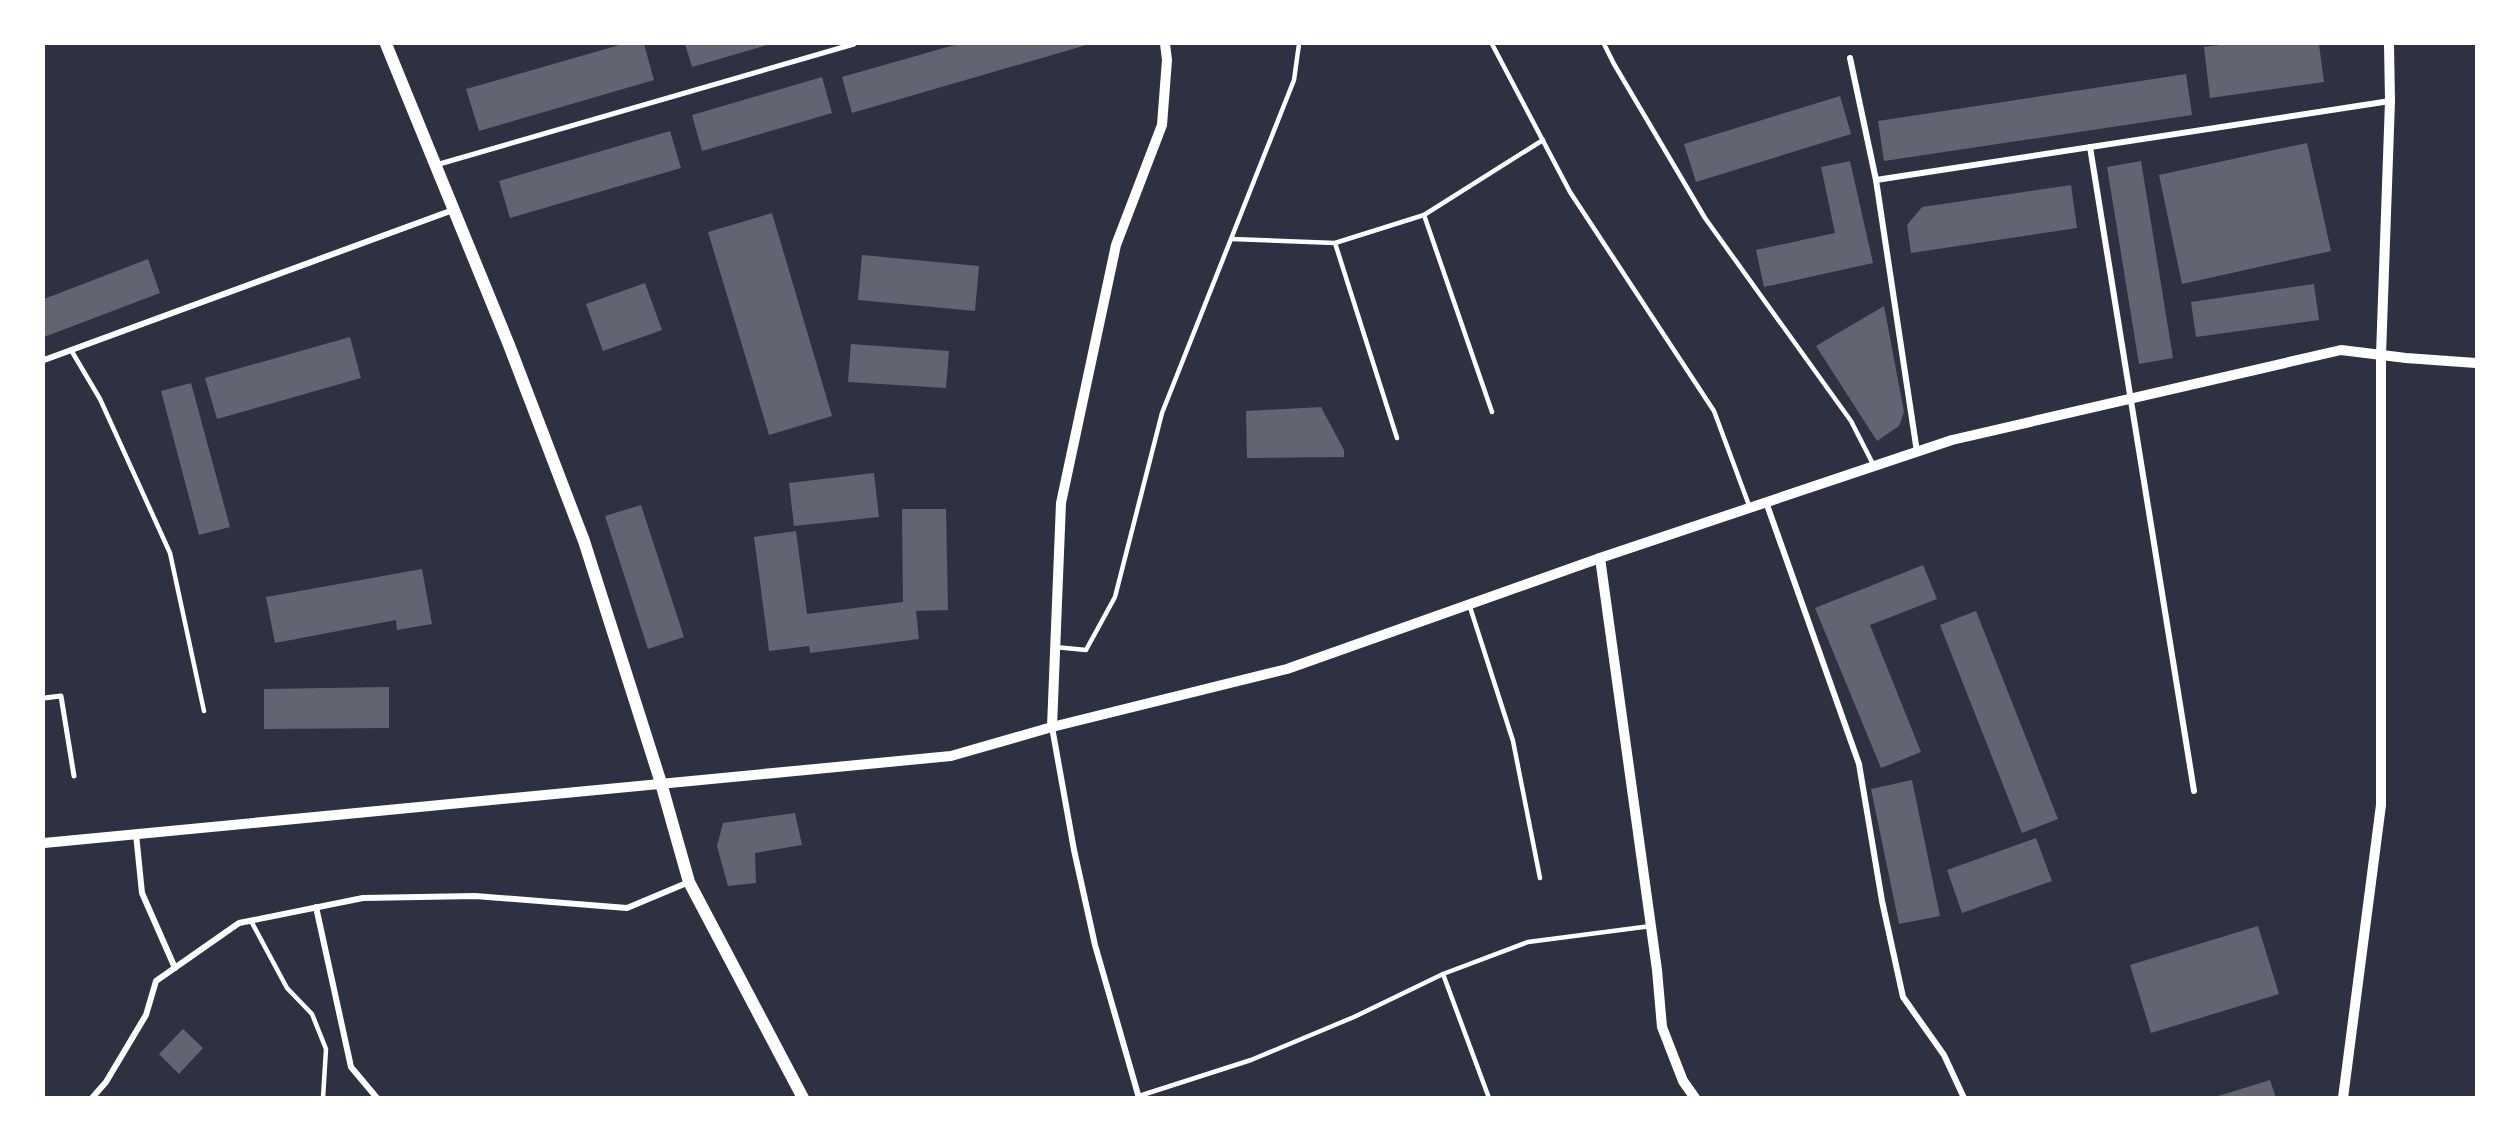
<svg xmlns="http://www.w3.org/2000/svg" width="2520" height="1141" font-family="Cabin,sans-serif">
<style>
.building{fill:#626471}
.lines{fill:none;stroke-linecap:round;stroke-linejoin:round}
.service{stroke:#fff;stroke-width:4.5}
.pedestrian{stroke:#fff;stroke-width:5}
.minor{stroke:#fff;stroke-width:6}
.tertiary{stroke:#fff;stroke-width:10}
.secondary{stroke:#fff;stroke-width:12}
</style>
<rect width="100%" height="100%" fill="#2d3142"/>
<g class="building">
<path d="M623,44h21l10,36 -175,51 -13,-42z"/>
<path d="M685,44h86l-79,23z"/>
<path d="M958,44h132l-238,69 -10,-36z"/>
<path d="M2228,44h91l5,38 -114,16 -6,-51z"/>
<path d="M2186,74l6,41 -308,46 -6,-40z"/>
<path d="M822,77l10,36 -130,38 -10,-36z"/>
<path d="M1840,96l11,38 -155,48 -12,-38z"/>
<path d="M670,131l11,37 -171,50 -11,-37z"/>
<path d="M2307,143l24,108 -149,33 -23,-109z"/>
<path d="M1850,161l23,102 -109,24 -8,-37 79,-17 -14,-66z"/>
<path d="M2141,161l32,197 -34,6 -32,-197z"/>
<path d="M2071,185l6,43 -166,25 -4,-28 15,-18z"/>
<path d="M772,213l60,203 -63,19 -61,-203z"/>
<path d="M862,255l117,11 -4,45 -117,-11z"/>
<path d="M148,259l12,34 -116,44v-38z"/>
<path d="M645,283l17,47 -59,21 -17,-47z"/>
<path d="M2314,284l5,36 -123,17 -5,-35z"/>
<path d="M1884,306l20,106 -5,14 -22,15 -61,-95z"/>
<path d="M350,337l11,41 -144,41 -12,-41z"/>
<path d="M851,344l98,7 -3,37 -98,-6z"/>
<path d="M191,383l39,144 -31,8 -38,-144z"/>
<path d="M1321,407l23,43v7l-97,1 -1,-47z"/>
<path d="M874,473l5,44 -85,9 -5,-43z"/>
<path d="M641,505l43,132 -36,12 -43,-133z"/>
<path d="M902,509h44l2,101 -32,1 3,28 -109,14 -1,-7 -40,5 -15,-114 42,-6 11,83 96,-12z"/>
<path d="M1923,565l14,34 -67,26 51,127 -40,16 -66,-160z"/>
<path d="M422,569l10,55 -35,6 -1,-10 -121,23 -9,-46z"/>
<path d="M1976,611l82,208 -36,14 -82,-208z"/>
<path d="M389,687v41l-125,1v-40z"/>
<path d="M1912,780l28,136 -41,8 -28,-135z"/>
<path d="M795,813l7,32 -47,8 1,30 -28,3 -11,-40 6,-23z"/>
<path d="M2036,838l16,43 -90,32 -15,-43z"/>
<path d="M2258,926l21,68 -128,39 -21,-68z"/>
<path d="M183,1029l20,19 -24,26 -20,-20z"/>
<path d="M2270,1080l6,18h-61v-1z"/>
</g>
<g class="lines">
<g class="service">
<path d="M1492,44l78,148 144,219 36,97"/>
<path d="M1604,44l10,20 91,154 146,203 23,45"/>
<path d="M1424,215l119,-75"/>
<path d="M1232,239l103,4 62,195"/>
<path d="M1335,243l89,-28 68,197"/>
<path d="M71,350l29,49 70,154 34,158"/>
<path d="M1469,604l44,137 27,137"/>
<path d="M1055,647l31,3 29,-53 47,-184 132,-333 5,-36"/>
<path d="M251,921l36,67 25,26 14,35 -3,49"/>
<path d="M1443,974l46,124"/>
<path d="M1139,1096l112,-36 103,-43 89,-43 85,-32 123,-16"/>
</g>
<g class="pedestrian">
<path d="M436,165l418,-121"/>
<path d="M44,698l17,-2 13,80"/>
</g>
<g class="minor">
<path d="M1850,58l26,122 41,272"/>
<path d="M2090,147l104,644"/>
<path d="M1876,180l514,-79"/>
<path d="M44,360l409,-150"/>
<path d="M1766,502l93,262 23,137 21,96 41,58 20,43"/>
<path d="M1052,727l22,123 21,95 44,153"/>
<path d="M136,834l6,59 33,75"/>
<path d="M316,907l35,160 26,31"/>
<path d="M92,1098l14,-16 40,-67 10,-34 83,-58 124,-25 112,-2 152,12 62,-26"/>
</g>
<g class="tertiary">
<path d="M1600,558l57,412 5,57 21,54 12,17"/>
<path d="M1052,727l9,-224 55,-258 46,-120 5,-65 -2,-16"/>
<path d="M44,843l907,-87 101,-29 235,-58 313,-111 352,-118 389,-90 65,8 70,5"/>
<path d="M2343,1098l38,-293v-450l9,-254 -1,-57"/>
</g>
<path class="secondary" d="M386,44l123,301 75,196 77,242 28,99 114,216"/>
</g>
<rect width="2520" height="1141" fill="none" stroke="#ffffff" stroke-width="90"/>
</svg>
